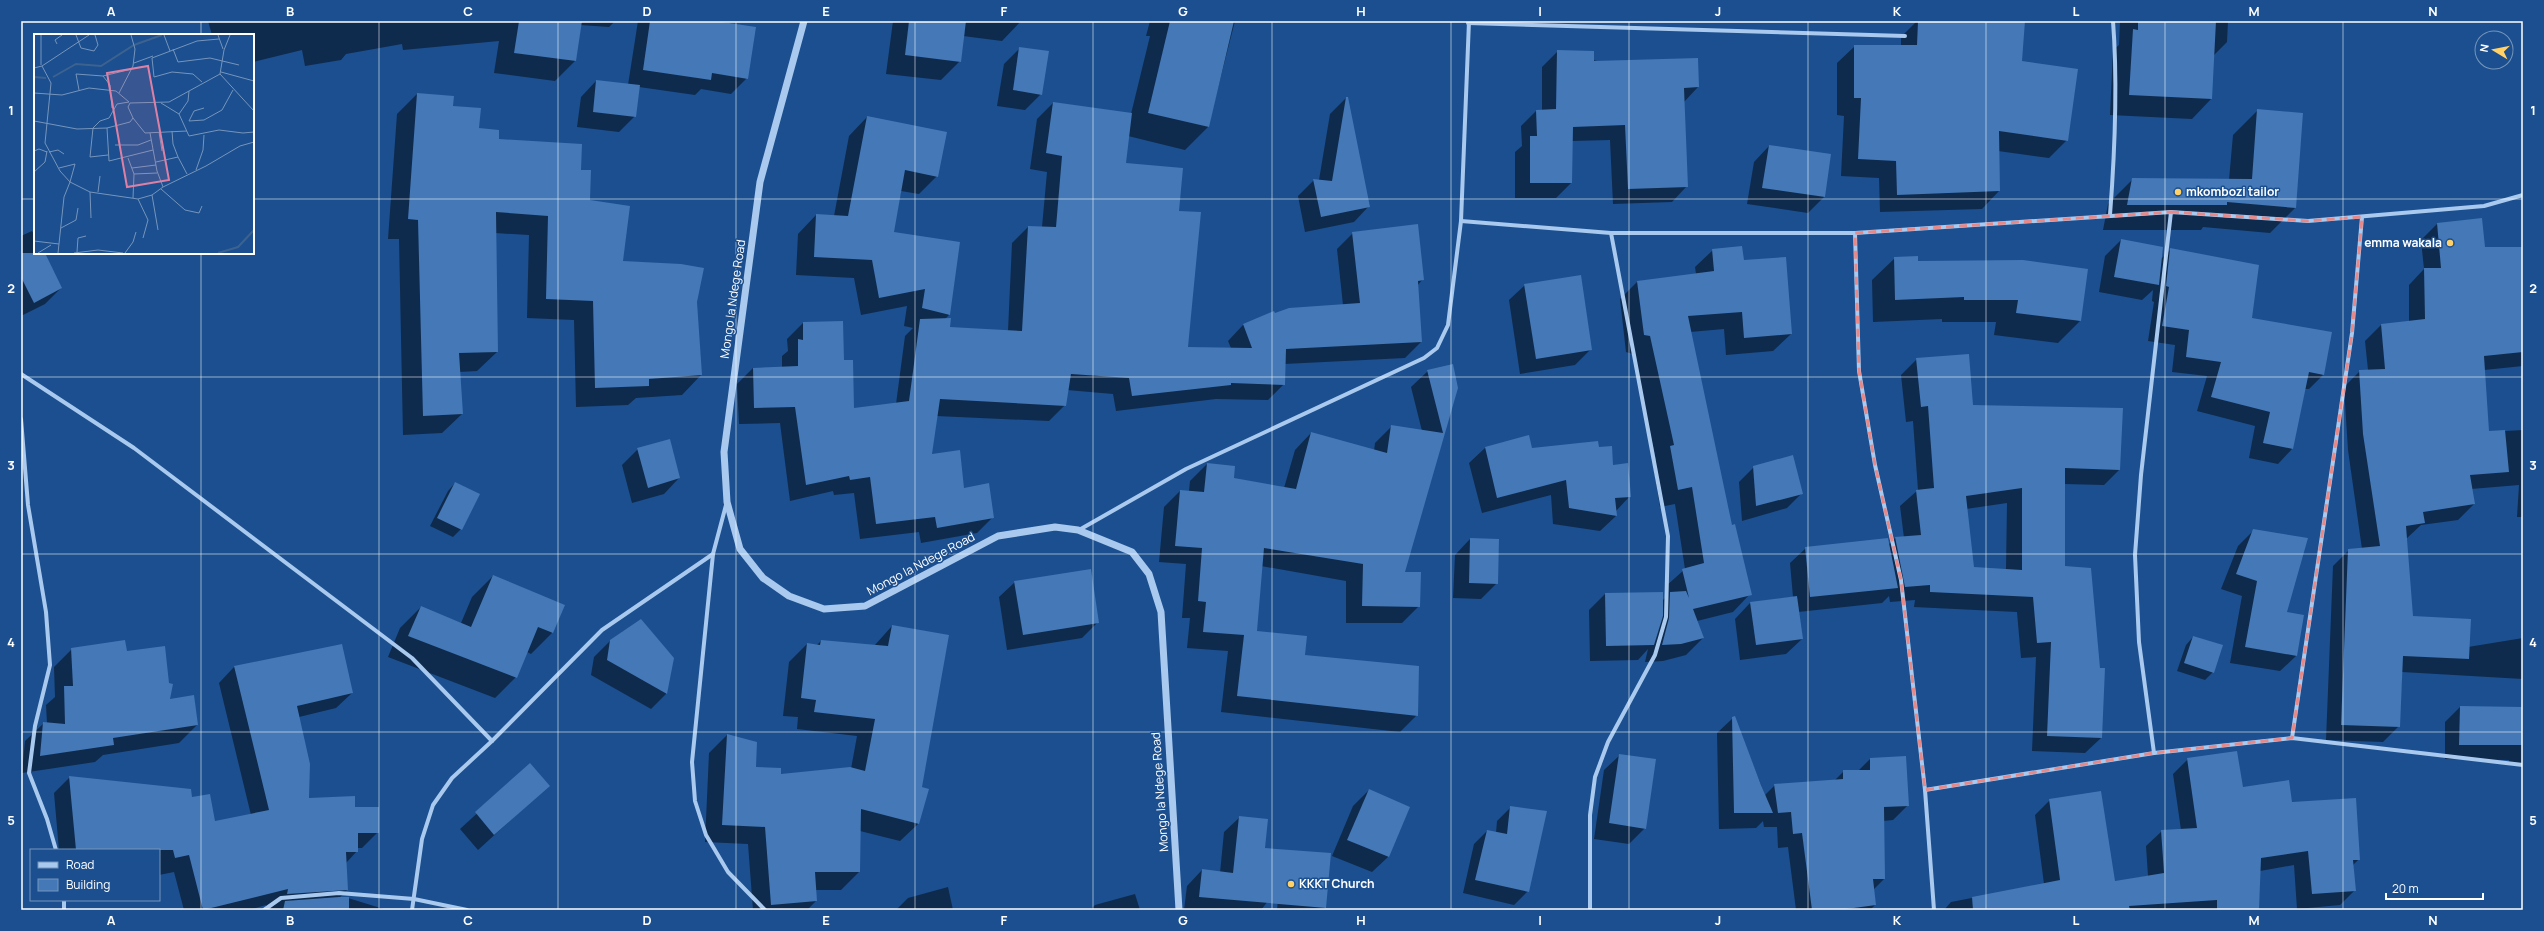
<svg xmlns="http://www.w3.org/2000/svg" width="2544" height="931" font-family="Manrope,sans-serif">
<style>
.shadow{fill:#0007;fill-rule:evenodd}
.building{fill:#4478b7;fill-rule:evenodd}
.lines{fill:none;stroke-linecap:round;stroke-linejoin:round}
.minor{stroke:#a9c9ee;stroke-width:4}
.tertiary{stroke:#a9c9ee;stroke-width:7}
.marked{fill:none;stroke:#e88989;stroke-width:3;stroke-dasharray:8 5;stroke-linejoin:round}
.grid{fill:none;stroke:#fff;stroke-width:1;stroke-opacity:0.55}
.poi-dot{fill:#ffd166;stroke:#1b4f8f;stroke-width:1.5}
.labels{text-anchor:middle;stroke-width:3;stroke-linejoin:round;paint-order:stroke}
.poi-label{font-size:12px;font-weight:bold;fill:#fff;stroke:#1b4f8f;text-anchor:start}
.street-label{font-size:12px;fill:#fff;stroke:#1b4f8f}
.inset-river{fill:none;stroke:#3c6290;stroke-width:2}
.inset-road{fill:none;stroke:#7695bc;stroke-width:1}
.view{fill:#dd80a5;fill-opacity:0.15;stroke:#dd80a5;stroke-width:2}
.inset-edge{fill:none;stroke:#fff;stroke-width:2}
.neatline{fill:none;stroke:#fff;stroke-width:1.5}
.grid-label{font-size:13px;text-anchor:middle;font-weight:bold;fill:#fff}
</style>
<rect width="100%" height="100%" fill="#1b4f8f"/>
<g class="shadow">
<path d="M208,21h407l-6,6 -29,-2 -5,36 -20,20 -61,-8 5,-32 -96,9 -1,-6 -56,10 -5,6 -36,6 -3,-16 -49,12v-27h-41z"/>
<path d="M638,21h79l38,7 -8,50 -16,16 -30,-5 -6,6 -56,-8 -4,29 -16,16 -42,-5 4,-30 15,-16 32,4z"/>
<path d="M893,21h128l-19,20 -39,-5 -3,25 -19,19 -55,-6z"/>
<path d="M1150,21h85l-27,106 -23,23 -57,-14 -4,28 54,48 9,136h44l-3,-7 15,-16 31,-11 69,-9 -6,-56 16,-16 70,46 -6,7 4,56 -16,16 -121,6v20l-16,16 -52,-1 -100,12 -3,-17 -46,-4 -2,15 -16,16 -113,-5 -5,39 62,62 -16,16 -56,10 -2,-11 -59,7 -6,-46 -20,2 -1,-4 -43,10 -10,-78 -41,1 -2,-40 16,-16h29v-12l6,-5 -1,-12 16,-16 40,38 10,49 43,-6 9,-68 8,-8 -9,-2 3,-20 -46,9 -7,-37 -58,-3 2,-41 18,-19 18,1 15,-80 18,-19 70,59 -18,18 -18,-3 -8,42 56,82 -5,5 4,8 60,3 4,-88 16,-16h14l5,-55 -17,-3 7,-50 16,-16 78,11 19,-78h-4z"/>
<path d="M1917,21h107l-4,41 47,78 -18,18 -51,-7 1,40 -17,18 -102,3 -1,-34 -38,-2 3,-60 -7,-1v-52l18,-17h46v-9z"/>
<path d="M2120,21h108l-1,21 -14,14 -2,43 -19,20 -82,-4 3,-65 6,-5z"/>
<path d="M1020,48l21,46 -16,16 -28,-4 7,-42z"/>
<path d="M1558,51l140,36 -14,15 3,84 -15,16 -59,2 -3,-64 -38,1 -1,42 -15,15h-41v-46l7,-6 -1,-20 15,-15h6v-44z"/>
<path d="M417,94l35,13 26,22 20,11 82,30 8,31 34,61 74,40 5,73 -19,20 -46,3 -8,7 -52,2 -2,-87 -47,-2 2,-83 -34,-2 2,119 -20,19 -18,1 3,42 -20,19 -39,2 -4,-196h-11l9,-125z"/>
<path d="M1346,98l23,108 -15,16 -49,10 -7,-36 16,-16h5l11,-66z"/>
<path d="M2258,110l37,98 -25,25 -67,-6 -2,3h-98l5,-26 25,-25 96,1 4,-45z"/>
<path d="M1769,146l61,9 -6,42 -16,16 -61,-9 7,-42z"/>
<path d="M2437,224l47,24h39v118l-39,4 4,62 35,-2v87h-6l2,-32 -48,4 3,15 -16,16 -37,5 -15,14 6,78 56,30 55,-9v41l-121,-7 -3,54 -16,16 -57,-2 7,-174 16,-16 13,-1 -14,-99 -4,-63 16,-16 8,-1 -3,-29 16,-16 28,-3v-37l15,-16 -3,-29z"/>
<path d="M32,231l3,5v17h9l17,35 -16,16 -24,12v-80z"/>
<path d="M2121,240l40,19 10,-10 80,69 72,57 -14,14h-4l-13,60 -14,15 -29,-6 6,-32 -58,-15 10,-35 -35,-4 3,-27 -27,-4 6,-39 -2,-1 1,-11 -11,10 -43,-8 6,-36z"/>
<path d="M1713,250l30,11 48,73 -18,17 -47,4 -2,-26 -34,3 41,194 19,68 -17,18 -36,9 6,17 -17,17 -23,6 -18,1 3,-13 -10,11 -48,1 -1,-51 16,-16 57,7 5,-5 -2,-9 20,-18 -10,-65 -15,3 -7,-43 3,-4 -23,-106 -7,-2 -6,-53 17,-17 59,-8 -1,-7z"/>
<path d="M1895,258l22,4 163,59 -22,22 -64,-8 2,-13h-54v-3l-69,3 -1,-42z"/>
<path d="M1525,285l66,64 -16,16 -55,9 -11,-74z"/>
<path d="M1917,359l56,47 146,64 -15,15 -40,-1v83l37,171 -16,15 -53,-2 4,-94 -15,1 -4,-46 -103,-5 1,-7 -25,2 -1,-6 -7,7 -84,9 4,27 -16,15 -46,6 -5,-41 15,-16 43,-6 -3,-34 16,-15 82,-3 7,-7h9l-4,-32 18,-16 -5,-69 -7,1 -5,-47zM2007,503l-1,67 -33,-2 -7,-59z"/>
<path d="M1428,371l29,16 -54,186 16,33 -17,17h-56v-42l-85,-15 -5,65 161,84 -17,17 -179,-20 7,-61 -41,-3 3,-30h-8l4,-54 -27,-2 5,-55 16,-16h9l1,-10 17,-17 26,15 51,9 11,-38 16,-17 63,18 1,-8 17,-17 30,5 -11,-44z"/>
<path d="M1528,437l3,12 67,-1 14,18 18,30 -14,15v5l-16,15 -47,-7 -2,-29 -69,18 -13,-50 16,-15z"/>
<path d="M638,449l41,29 -15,16 -32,9 -10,-38z"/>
<path d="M1754,467l48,26 -15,15 -45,13 -3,-39z"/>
<path d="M455,483l6,46 -8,8 -23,-11 18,-35z"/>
<path d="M2254,530l42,126 -16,15 -50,-8 12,-67 -21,-7 17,-43z"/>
<path d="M1470,539l27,44 -16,16 -28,-1 2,-43z"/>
<path d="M493,576l71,29 -12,28 -21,21 -4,-2 -11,25 -21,21 -107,-41 12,-29 21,-21 40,16 11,-26z"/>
<path d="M1015,582l83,40 -16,16 -75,12 -8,-53z"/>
<path d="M892,626l29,161 6,2 -9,35 -18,17 -40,-10 -1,41 -18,18h-26l1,11 -9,9h-54l-5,-66 -43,-2 4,-89 18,-18 28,33 25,7 71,-6 6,-33 -60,-7 1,-12 -15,-1 6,-54 18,-18 10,1 4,-4 53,5z"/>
<path d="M2193,637l20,35 -8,8 -28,-9 9,-26z"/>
<path d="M610,641l57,52 -16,16 -60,-34 3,-18z"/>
<path d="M72,649l55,3 41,48 29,25 -18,18 -76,12 -8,7 -73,11 3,-32 19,-18h3l-1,-18 9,-8 -1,-30z"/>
<path d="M234,667l118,26 -16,15 -37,9 9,82 46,9 24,24 -16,16h-5v3l-11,12 1,27 -9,9 10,-1 39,12h-122l1,-5 -17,5h-65l-10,-38 -15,3v-25h-100l-5,-57 16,-16 121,21 23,24 37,-7 -32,-132z"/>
<path d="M2460,707l63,1v58l-15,-1 1,-5 -64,-1v-37z"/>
<path d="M1734,717l31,78 10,-10 59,-4 10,-10h14l12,-12 38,46 -15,15 -10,1 1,58 -11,11 2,15 -5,5h-74l-8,-63 -10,1 -1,-21h-13l-1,-6 -7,7 -37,1 -2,-96z"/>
<path d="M1620,755l25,73 -16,16 -35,-5 10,-69z"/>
<path d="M2188,759l54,29 49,15 68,56 -6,6 2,25 -15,15 -43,4 -3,-44 -34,6 -2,39h-314l7,-8 93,-18 -9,-69 15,-15 64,82 34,-6 -2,-30 16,-15 19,-1 -8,-56z"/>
<path d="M530,765l18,21 -70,64 -18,-21z"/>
<path d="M1369,790l40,17 -21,50 -16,15 -40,-16 21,-50z"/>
<path d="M1510,808l18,83 -14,14 -51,-12 11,-49 13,-13 9,2 1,-12z"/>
<path d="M1240,817l24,32 61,59 -2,2h-46l2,-23 -18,23h-77l3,-24 15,-16 18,3 4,-41z"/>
<path d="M948,887l5,23h-57l12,-12z"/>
<path d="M1135,894l5,16h-50l5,-5z"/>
</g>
<g class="building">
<path d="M519,21h63l-6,40 -62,-8z"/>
<path d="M650,21h66l40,6 -8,52 -36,-6 -1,7 -68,-10z"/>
<path d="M909,21h57l-5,41 -56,-7z"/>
<path d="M1170,21h64l-25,106 -61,-14z"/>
<path d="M1918,21h107l-3,40 56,8 -10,72 -69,-10 1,60 -103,4 -1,-34 -38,-2 3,-61h-7v-53h63z"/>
<path d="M2138,21h78l-4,78 -83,-4 4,-66 5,1z"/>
<path d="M1019,47l30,4 -7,44 -29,-5z"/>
<path d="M1557,50l37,1v10l104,-3 1,29 -15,1 4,99 -60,2 -3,-64 -52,2 -1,56h-42v-47h7l-1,-26 20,-1z"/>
<path d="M596,80l44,5 -4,32 -43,-5z"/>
<path d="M417,93l37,3 -1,10 28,2 -2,20 20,2v9l83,5 -1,26h10l-1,30 40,6 -7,55 58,3 23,4 -7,34 5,73 -53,4v7l-54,2 -2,-87 -47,-2 2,-83 -52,-4 2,140 -39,1 4,61 -40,2 -5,-196 -10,-1z"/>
<path d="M1346,97h2l22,110 -49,10 -8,-38 19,2z"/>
<path d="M1053,102l79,11 -6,50 57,5 -4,43 22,1 -13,135 64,1 -9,-24 31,-13 1,2 14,-5 71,-5 -8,-71 66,-8 6,56 -6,1 4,61 -136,7 -1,36 -54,-2v2l-99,11 -3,-18 -58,-4 -5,32 -126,-7 -8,55 28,-4 4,38 25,-5 5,35 -57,10 -2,-11 -59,7 -6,-47 -20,3 -1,-4 -43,9 -11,-78 -41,1 -1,-40 45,-2v-27l5,1v-18l40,-1 1,39h9l1,48 55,-7 11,-82 31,-1 -1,9 72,4 6,-105 28,1 6,-71 -16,-3z"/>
<path d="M2257,109l46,4 -7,95 -69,-6v3h-100l5,-27 120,1z"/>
<path d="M867,116l80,16 -9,45 -33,-7 -11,62 66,10 -10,73 -28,-7 3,-19 -46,9 -7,-38 -58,-3 2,-43 32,2z"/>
<path d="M1769,145l62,9 -6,43 -63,-9z"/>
<path d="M2482,218l3,29h38v105l-39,4 5,75 16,-1 4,42 -39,3 5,29 -52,8 2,11 -19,3 7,90 58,3 -2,40 -66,-3 -3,71 -59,-2 7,-176 32,-3 -17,-112 -4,-64 26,-1 -4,-45 44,-5 -1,-51h17l-4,-45z"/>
<path d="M2121,239l42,8 -4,38 -45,-8z"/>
<path d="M1742,246l2,14 42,-3 6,77 -48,4 -2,-26 -54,4 44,209 3,-1 17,71 -59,14 11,29 -23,6 -19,1 7,-27 1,-26 16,-1 3,7 -7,-29 22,-6 -12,-76 -14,3 -8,-44 4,-1 -24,-109 -6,-1 -7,-54 77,-10 -2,-22z"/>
<path d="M2170,248l89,17 -7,53 80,14 -8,43 -15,-3 -16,77 -30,-6 7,-31 -59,-15 10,-35 -35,-5 3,-27 -27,-4 7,-39 -3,-1z"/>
<path d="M21,253h24l17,35 -28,15 -13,-26z"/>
<path d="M1918,256v5l105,-1 65,9 -7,52 -65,-8 2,-13h-54v-3l-69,3 -1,-43z"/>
<path d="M1581,275l11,75 -56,9 -12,-75z"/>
<path d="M1969,354l4,51 150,3 -3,62 -55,-2v98l26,2 9,100h5l-3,70 -55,-2 4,-94 -14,1 -4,-46 -103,-5v-7l-25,2 -10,-50 26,-2 -5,-45 18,-2 -6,-82 -7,1 -5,-49zM2022,488v82l-48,-3 -8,-71z"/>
<path d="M1453,364l5,24 -53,184h16l-1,35 -58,-1 1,-42 -99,-16 -7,83 50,5 -2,19 114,11 -1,50 -181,-20 7,-61 -41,-3 3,-30 -8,-1 4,-53 -27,-2 5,-56 24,2 3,-29 28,3 -1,12 62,11 15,-57 76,21 4,-28 52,8 -16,-63z"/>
<path d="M1529,435l3,13 66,-7 1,6 13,-1 1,19 15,-2 3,34 -16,1 2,18 -48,-8 -3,-28 -69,18 -12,-51z"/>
<path d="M670,439l10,39 -32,10 -11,-40z"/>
<path d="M1793,455l10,39 -47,12 -3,-40z"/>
<path d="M455,482l25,12 -18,36 -25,-12z"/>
<path d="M2253,529l55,9 -21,74 17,3 -7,41 -52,-9 12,-66 -21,-7z"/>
<path d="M1470,538l29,1 -1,45 -29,-1z"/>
<path d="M1888,538l10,50 -88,9 -5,-50z"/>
<path d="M1091,569l8,54 -76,12 -9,-54z"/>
<path d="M493,575l72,30 -12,28 -15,-6 -21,51 -109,-42 13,-30 50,21z"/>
<path d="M1663,592v24l-9,29 -48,1 -1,-53z"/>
<path d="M1797,596l6,43 -47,6 -6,-43z"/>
<path d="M641,619l33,39 -7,36 -60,-34 3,-20z"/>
<path d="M892,625l57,10 -27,152 7,2 -10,35 -58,-15 -1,63h-45l2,29 -46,4 -6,-78 -43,-2 5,-91 30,8 -1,25 25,1v6l69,-7 15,4 10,-52 -61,-7 2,-12 -15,-2 6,-55 13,2 1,-5 67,6z"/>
<path d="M2193,636l30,9 -9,28 -30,-10z"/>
<path d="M125,640l2,11 38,-5 4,37 4,1 -3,15 24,-4 4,30 -85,13 1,7 -74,11 3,-34 22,2 -1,-38h9l-2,-38z"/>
<path d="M342,644l11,49 -56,13 13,58 -1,34 46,-2v11h24v26h-21v19h-12l2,38 -61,4 1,-5 -85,21 -14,-55 -14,3 -2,-8h-97l-7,-74 122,13 1,8 18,-3 5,27 54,-11 -35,-144z"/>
<path d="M2460,706l63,1v38h-64z"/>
<path d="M1735,716l26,69 12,28h-39l-2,-96z"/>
<path d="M2237,751l6,36 46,-7 3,22 64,-4 4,62h-7l3,31 -44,3 -4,-43 -47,7 -2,52 -42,-1v-9l-88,6 1,4h-157l-1,-13 88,-17 -11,-81 52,-8 14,90 49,-8 -3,-43 36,-2 -10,-70z"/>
<path d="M1619,754l37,5 -10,70 -37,-6z"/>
<path d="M1906,756l3,50 -25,1 1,72h-12l3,26 -37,5h-27l-10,-77 -9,1 -2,-22 -13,1 -4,-29 69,-5v-9h27v-12z"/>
<path d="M530,763l20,23 -56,49 -19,-23z"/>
<path d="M1369,789l41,18 -21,50 -42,-17z"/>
<path d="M1510,806l37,5 -18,81 -54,-12 12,-50 20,4z"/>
<path d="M1239,816l29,3 -3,29 66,5 -5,55 -127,-11 3,-28 31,4z"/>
<path d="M339,897h10v13h-66l2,-9z"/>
</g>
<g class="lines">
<g class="minor">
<path d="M1468,23l437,13"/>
<path d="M2110,215c5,-65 8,-129 3,-194"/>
<path d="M1461,221l150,12h244l316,-21 137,9 176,-15 39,-11"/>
<path d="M1855,233l4,138 16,94 26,115 24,210 9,120"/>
<path d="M21,374l113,74 278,210 80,83"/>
<path d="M21,419l7,86 18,107 4,53 -15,61 -6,47 18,46 9,31"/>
<path d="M726,505l-13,49 -21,208 3,39 11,34 22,37 37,38"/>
<path d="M1079,530l107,-61 238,-111 13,-10 11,-23 13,-104 8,-200"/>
<path d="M2292,738l60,-405 10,-116"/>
<path d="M2154,753l-15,-111 -4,-87 6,-80 30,-263"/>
<path d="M1925,790l229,-37 138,-15 231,27"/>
<path d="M64,910v-10"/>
<path d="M264,910l17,-12 58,-5 75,6 53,11"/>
<path d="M412,910l10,-71 11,-34 19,-27 40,-37 110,-111 111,-76"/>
<path d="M1590,910v-95l5,-38 13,-35 47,-87 11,-38 2,-81 -57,-303"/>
</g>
<path class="tertiary" d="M804,21l-44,161 -36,270 3,50 13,47 23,29 26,18 35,13 41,-3 133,-70 57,-9 23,3 54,22 17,22 12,38 18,298"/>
</g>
<path class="marked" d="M2171,212l137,9 54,-4 -10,116 -60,405 -138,15 -229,37 -24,-210 -26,-115 -16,-94 -4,-138z"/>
<path class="grid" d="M201,21v14M379,21v889M558,21v889M736,21v889M915,21v889M1093,21v889M1272,21v889M1451,21v889M1629,21v889M1808,21v889M1986,21v889M2165,21v889M2343,21v889M21,199h14M253,199h2270M201,253v657M21,377h2502M21,554h2502M21,732h2502"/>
<g class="poi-dot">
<circle cx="2178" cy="192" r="4"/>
<circle cx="2450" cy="243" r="4"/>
<circle cx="1291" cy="884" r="4"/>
</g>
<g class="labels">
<g class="poi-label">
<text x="2186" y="196">mkombozi tailor</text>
<text x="2442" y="247" text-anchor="end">emma wakala</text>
<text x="1299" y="888">KKKT Church</text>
</g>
<g class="street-label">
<text transform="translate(733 299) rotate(-82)" y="4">Mongo la Ndege Road</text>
<text transform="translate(921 564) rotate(-28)" y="4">Mongo la Ndege Road</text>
<text transform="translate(1160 792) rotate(-94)" y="4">Mongo la Ndege Road</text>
</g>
</g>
<g transform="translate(34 34)">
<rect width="220" height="220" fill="#1b4f8f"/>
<path class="inset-river" d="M0,43l12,1M19,43l23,-13 25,2 33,-21 28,-10M184,219l20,-6 16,-17"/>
<path class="inset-road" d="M7,1v30M42,1l5,13 13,3 4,-6 -3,-10M130,1l6,16M184,1l5,14M23,10l-2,-4 7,-5M139,15l5,13 32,-4 29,7M100,29l19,-7M8,32l9,17 -6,60 15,28 10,11 -6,15 -6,56M0,34l8,-2 47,-31M187,38l33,9M186,40l34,37M69,42l29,-7M168,48l-9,-8 -21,-2 -18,5 -2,-19 45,-17 22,-2M45,56l-3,-16 27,2 7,9 2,23M0,59l28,2 27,-7 27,3 13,11M85,59l14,-27 2,-17 -4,-14M127,69l18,11 10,22 30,-6 24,3 11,-1M170,74l-10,3 -5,10 15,-1 18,-10 11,-20M145,80l9,-13 1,-10M99,84l12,15 42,-2M0,87l43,8 30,-1 23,-6 3,-4 -5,-11 2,-4 39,-1 51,-28 4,-24 6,-15M73,94l2,33 44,-11M125,98l3,19M81,111h23l13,-5M0,117l5,-2 8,3M15,118l9,-2 6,4M74,121l-18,2 3,-29 7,-7 9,-3 8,-14 12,-2M144,123l9,17M94,124l6,16 -1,24M122,128l22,-5 -5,-13 -1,-13M25,134l16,-4 -5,18 20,10 48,7 14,-4 11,-8 -6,-16 -7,-38M98,134l24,-3M162,136l7,-20 1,-15M0,138l11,-10 2,-11M100,140l23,-1M129,153l43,-21 34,-20 14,-4M127,155l24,21 14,3 3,-7M56,158l1,26M64,158l2,-16M118,161l6,35M104,165l10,21 -5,18M27,194l15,-8 2,-12M0,207l25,3M43,218l1,-14 8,-2M4,219l13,-8M40,219l24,-3 25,3M91,219l8,-11 3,-10"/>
<path class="view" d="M114,32l21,114 -42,7 -20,-114z"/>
<rect width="220" height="220" class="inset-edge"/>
</g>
<rect width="2544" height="931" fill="none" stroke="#1b4f8f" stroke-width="44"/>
<rect x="30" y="849" width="130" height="52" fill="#1b4f8f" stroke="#7695bc"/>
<rect x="38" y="862" width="20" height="6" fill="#a9c9ee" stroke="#7695bc"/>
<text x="66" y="869" font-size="12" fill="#ffffff">Road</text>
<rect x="38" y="879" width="20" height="12" fill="#4478b7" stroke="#7695bc"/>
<text x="66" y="889" font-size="12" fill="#ffffff">Building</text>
<g transform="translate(2494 50) rotate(280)"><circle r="19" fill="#1b4f8f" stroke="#7695bc"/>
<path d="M0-3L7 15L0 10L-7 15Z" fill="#ffd166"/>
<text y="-6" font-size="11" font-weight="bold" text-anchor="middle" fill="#ffffff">N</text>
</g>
<path d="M2386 893v6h97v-6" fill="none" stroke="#ffffff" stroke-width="2"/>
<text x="2392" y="893" font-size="12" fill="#ffffff" stroke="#1b4f8f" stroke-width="3" paint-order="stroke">20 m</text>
<rect x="22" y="22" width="2500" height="887" class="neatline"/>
<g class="grid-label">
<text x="111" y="16">A</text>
<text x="290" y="16">B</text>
<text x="468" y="16">C</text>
<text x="647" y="16">D</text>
<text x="826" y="16">E</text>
<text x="1004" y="16">F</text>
<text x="1183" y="16">G</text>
<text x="1361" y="16">H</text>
<text x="1540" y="16">I</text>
<text x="1718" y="16">J</text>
<text x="1897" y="16">K</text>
<text x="2076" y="16">L</text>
<text x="2254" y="16">M</text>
<text x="2433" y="16">N</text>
<text x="11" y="115">1</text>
<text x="2533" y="115">1</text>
<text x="11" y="293">2</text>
<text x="2533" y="293">2</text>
<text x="11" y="470">3</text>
<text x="2533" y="470">3</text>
<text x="11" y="647">4</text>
<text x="2533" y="647">4</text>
<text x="11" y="825">5</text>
<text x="2533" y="825">5</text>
<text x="111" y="925">A</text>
<text x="290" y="925">B</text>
<text x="468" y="925">C</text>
<text x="647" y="925">D</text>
<text x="826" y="925">E</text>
<text x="1004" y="925">F</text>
<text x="1183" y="925">G</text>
<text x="1361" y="925">H</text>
<text x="1540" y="925">I</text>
<text x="1718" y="925">J</text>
<text x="1897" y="925">K</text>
<text x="2076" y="925">L</text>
<text x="2254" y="925">M</text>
<text x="2433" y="925">N</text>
</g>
</svg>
